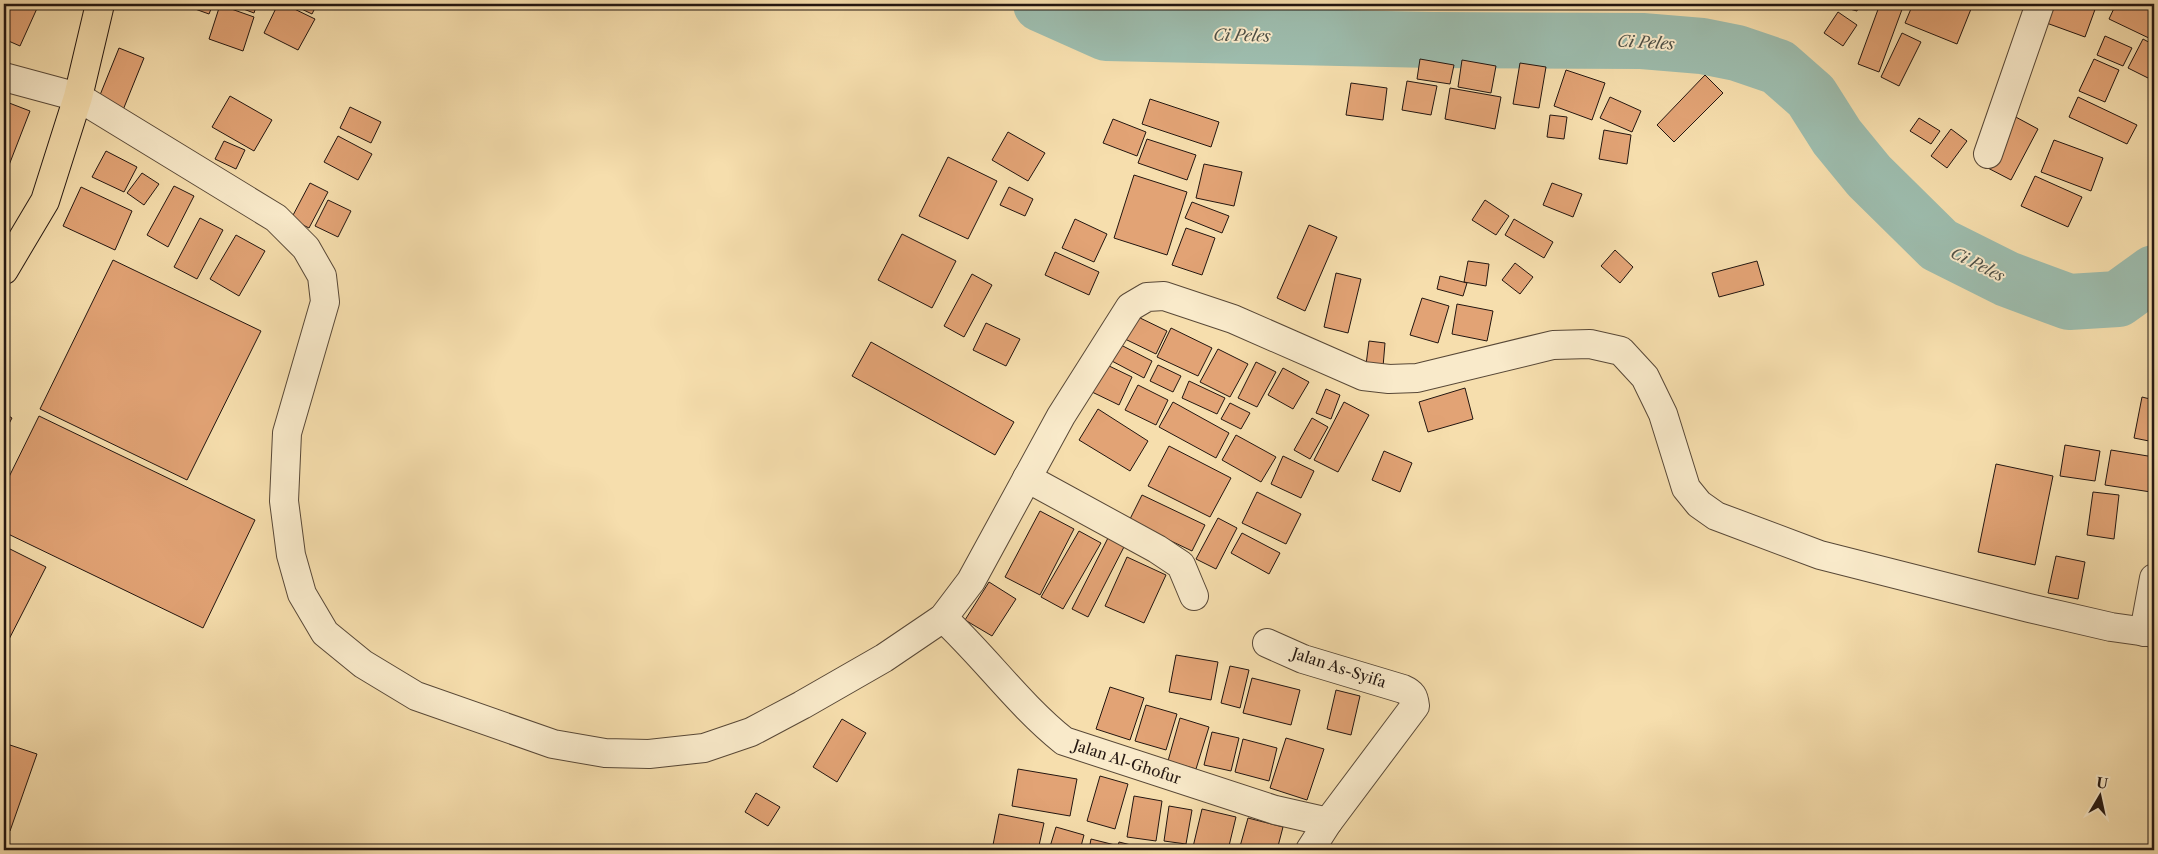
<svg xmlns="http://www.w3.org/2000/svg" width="2158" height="854" font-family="'Libre Caslon Text',serif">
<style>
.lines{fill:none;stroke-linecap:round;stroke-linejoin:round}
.river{stroke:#9dbcad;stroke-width:56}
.building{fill:#e2a375;stroke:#231610}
.minor-casing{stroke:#584837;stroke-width:30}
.highway-casing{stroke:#231610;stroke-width:30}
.minor{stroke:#f9eaca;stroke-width:28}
.highway{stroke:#f6dead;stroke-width:28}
.labels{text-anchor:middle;stroke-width:4;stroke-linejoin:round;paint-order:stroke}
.street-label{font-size:15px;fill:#231610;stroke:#f9eaca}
.water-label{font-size:16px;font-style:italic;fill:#4e5047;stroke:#f9eaca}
</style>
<rect width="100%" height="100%" fill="#f6dead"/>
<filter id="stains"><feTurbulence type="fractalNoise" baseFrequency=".004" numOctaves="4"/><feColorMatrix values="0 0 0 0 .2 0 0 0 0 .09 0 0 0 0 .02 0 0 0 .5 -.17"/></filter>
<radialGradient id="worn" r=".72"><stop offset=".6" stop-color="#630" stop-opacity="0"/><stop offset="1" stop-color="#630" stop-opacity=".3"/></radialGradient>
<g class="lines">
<path class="river" d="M1041,4l65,29 327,7 209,1 60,5 35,7 41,14 33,29 26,41 32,39 70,69 68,34 62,23 49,-3 36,-26"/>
</g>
<g class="building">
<path d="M11,4h28l-19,42 -16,-7v-20z"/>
<path d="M181,4h32l-4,10z"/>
<path d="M230,4h27l-3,9z"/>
<path d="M278,4h6l31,15 -17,31 -34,-17z"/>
<path d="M291,4h26l-5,10z"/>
<path d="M1835,4h24l-2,7 -22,-6z"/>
<path d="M1880,4h24l-25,68 -21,-8z"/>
<path d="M1913,4h46l12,5 -14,35 -52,-21z"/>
<path d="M2047,4h50l-12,33 -44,-16z"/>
<path d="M2116,4h38l-1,36 -44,-21z"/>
<path d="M220,5l34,12 -11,34 -34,-12z"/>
<path d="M1838,12l19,13 -14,21 -19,-13z"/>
<path d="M1902,33l19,9 -22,44 -18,-9z"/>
<path d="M2105,36l27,12 -9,18 -26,-11z"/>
<path d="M2143,39l11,6v36l-26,-13z"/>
<path d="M119,48l25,10 -21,52 -25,-10z"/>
<path d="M1420,59l34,6 -4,19 -33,-5z"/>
<path d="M2094,59l25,11 -14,32 -26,-11z"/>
<path d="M1462,60l34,6 -5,27 -33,-6z"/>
<path d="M1520,63l26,4 -7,41 -26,-4z"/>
<path d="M1566,70l39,13 -13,37 -38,-14z"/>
<path d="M1705,75l18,18 -49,49 -17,-17z"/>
<path d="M1407,81l30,5 -6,29 -29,-5z"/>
<path d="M1351,83l36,5 -4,32 -37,-5z"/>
<path d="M1450,88l51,9 -6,32 -50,-10z"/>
<path d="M230,96l42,24 -18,31 -42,-24z"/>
<path d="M1610,97l31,14 -9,21 -32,-14z"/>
<path d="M2078,97l59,28 -10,19 -58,-27z"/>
<path d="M1150,99l69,23 -8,25 -69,-23z"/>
<path d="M4,101l26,10 -26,67z"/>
<path d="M350,107l31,15 -10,21 -31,-15z"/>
<path d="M1550,115l17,2 -3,22 -17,-2z"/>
<path d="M2012,115l26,14 -27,51 -27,-14z"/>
<path d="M1919,118l21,13 -9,13 -21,-13z"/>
<path d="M1113,119l33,13 -9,24 -34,-13z"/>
<path d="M1951,129l16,12 -20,27 -16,-12z"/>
<path d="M1604,130l27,5 -4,29 -28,-5z"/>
<path d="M1008,132l37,21 -17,28 -36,-21z"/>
<path d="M338,136l34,18 -14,26 -34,-18z"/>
<path d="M1147,139l49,16 -9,25 -49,-17z"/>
<path d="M2054,140l49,18 -12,33 -50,-19z"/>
<path d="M224,141l21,9 -9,19 -21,-10z"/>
<path d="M106,151l31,16 -13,25 -32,-15z"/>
<path d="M948,157l49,24 -29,58 -49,-23z"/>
<path d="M1204,164l38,8 -8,34 -38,-8z"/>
<path d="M142,173l17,11 -15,21 -17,-12z"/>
<path d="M1134,175l53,17 -20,63 -53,-17z"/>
<path d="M2035,176l47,21 -14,30 -47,-21z"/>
<path d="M310,183l18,9 -19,36 -18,-9z"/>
<path d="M1552,183l30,11 -9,23 -30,-12z"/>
<path d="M174,186l20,10 -26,51 -21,-12z"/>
<path d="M81,187l51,24 -17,39 -52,-24z"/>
<path d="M1009,187l24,12 -8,17 -25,-11z"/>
<path d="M328,200l23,11 -13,26 -23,-11z"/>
<path d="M1485,200l24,16 -13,19 -24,-15z"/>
<path d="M1192,202l37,14 -7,17 -37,-15z"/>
<path d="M200,218l23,12 -26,49 -23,-12z"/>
<path d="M1075,219l32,15 -13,28 -32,-14z"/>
<path d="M1514,219l39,23 -9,16 -39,-23z"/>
<path d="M1309,225l28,12 -32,74 -28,-13z"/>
<path d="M1186,228l29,10 -13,37 -30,-10z"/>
<path d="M902,234l54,27 -24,47 -54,-28z"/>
<path d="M236,235l29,16 -26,45 -29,-17z"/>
<path d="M1615,250l18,17 -13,16 -19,-17z"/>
<path d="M1055,252l44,20 -10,23 -44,-20z"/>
<path d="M113,260l148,71 -74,149 -147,-71z"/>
<path d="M1468,261l21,3 -3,22 -22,-4z"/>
<path d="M1757,261l7,24 -45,12 -7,-24z"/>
<path d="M1515,263l18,14 -13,17 -18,-14z"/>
<path d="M1336,273l25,6 -13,54 -24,-6z"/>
<path d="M972,274l20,11 -28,52 -20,-11z"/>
<path d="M1440,276l27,7 -4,13 -26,-7z"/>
<path d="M1422,298l27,8 -11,37 -28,-8z"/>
<path d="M1457,304l36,7 -6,30 -35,-7z"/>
<path d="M1136,316l31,15 -11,23 -31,-15z"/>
<path d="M986,323l34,16 -14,27 -33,-16z"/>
<path d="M1171,328l41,20 -14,28 -41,-19z"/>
<path d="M1369,341l16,2 -2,24 -17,-2z"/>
<path d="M871,342l143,80 -19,33 -143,-79z"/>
<path d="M1119,344l33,17 -8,17 -34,-18z"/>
<path d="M1218,349l30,15 -18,33 -30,-15z"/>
<path d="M1256,362l20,10 -19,35 -19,-9z"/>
<path d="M1105,364l27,13 -13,28 -27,-13z"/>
<path d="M1158,365l23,11 -8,16 -23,-11z"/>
<path d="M1283,368l26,14 -16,27 -25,-14z"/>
<path d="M1189,381l36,17 -8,16 -35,-16z"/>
<path d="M1138,385l30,15 -12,25 -31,-15z"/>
<path d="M1465,388l8,31 -45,13 -9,-30z"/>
<path d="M1326,389l14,6 -9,24 -15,-6z"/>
<path d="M2142,397l12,3v42l-20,-4z"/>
<path d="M1173,402l56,31 -13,25 -57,-31z"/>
<path d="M1344,402l25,13 -31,57 -24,-12z"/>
<path d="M1230,403l20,10 -9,16 -20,-10z"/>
<path d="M1098,409l50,32 -18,30 -51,-31z"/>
<path d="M4,413l8,5 -8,15z"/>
<path d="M39,416l216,104 -52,108 -199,-96v-45z"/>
<path d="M1312,418l16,9 -18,32 -16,-9z"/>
<path d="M1236,435l40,22 -15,25 -39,-22z"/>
<path d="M2065,445l35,6 -5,30 -35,-5z"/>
<path d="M1169,446l62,32 -21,39 -62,-31z"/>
<path d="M2111,450l43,7 -3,35 -46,-7z"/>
<path d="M1384,451l28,12 -12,29 -28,-12z"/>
<path d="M1283,456l31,15 -13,27 -30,-14z"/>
<path d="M1996,464l57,12 -18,89 -57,-13z"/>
<path d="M1257,492l44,22 -15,30 -44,-21z"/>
<path d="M2093,492l26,3 -5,44 -27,-4z"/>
<path d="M1142,495l63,30 -13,26 -63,-30z"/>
<path d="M1040,511l34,18 -34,66 -35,-18z"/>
<path d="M1218,518l19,10 -21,41 -20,-10z"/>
<path d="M1079,531l22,12 -38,66 -22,-12z"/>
<path d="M1242,533l38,20 -11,21 -38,-21z"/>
<path d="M1110,534l16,9 -38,74 -16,-8z"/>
<path d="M4,546l42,21 -42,82z"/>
<path d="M2056,556l29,6 -7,37 -30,-6z"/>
<path d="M1127,557l39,18 -22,48 -39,-17z"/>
<path d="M989,582l27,17 -24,37 -27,-16z"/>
<path d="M1176,655l42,7 -7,38 -42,-8z"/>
<path d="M1230,666l19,4 -9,38 -19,-5z"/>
<path d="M1252,678l48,12 -9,35 -48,-12z"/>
<path d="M1110,687l34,11 -14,42 -34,-11z"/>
<path d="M1336,690l24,6 -9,39 -24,-6z"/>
<path d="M1146,705l31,9 -11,36 -31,-9z"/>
<path d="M1180,718l29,9 -13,42 -28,-8z"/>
<path d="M842,719l24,14 -29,49 -24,-15z"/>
<path d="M1212,732l27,6 -8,33 -27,-6z"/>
<path d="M1286,738l38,11 -17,51 -37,-12z"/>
<path d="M1243,739l34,9 -8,33 -34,-9z"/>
<path d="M4,743l33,11 -27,77 -6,-2z"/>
<path d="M1018,769l59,10 -7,37 -58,-10z"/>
<path d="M1100,776l28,8 -13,45 -28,-8z"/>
<path d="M756,793l24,14 -12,19 -23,-14z"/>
<path d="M1134,796l28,5 -6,40 -29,-4z"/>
<path d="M1169,806l23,4 -6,34 -22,-3z"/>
<path d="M1202,809l34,8 -8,33h-21l-14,-3z"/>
<path d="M999,814l45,9 -6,27h-19l-26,-5z"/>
<path d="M1248,818l35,9 -6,23h-38z"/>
<path d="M1056,827l28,8 -4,15h-31z"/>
<path d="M1091,839l24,6 -1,5h-25z"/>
<path d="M1119,842l32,8h-34z"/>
</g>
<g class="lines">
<g class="minor-casing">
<g id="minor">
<path d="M4,77l74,20 198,121 30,30 16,28 3,26 -38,131 -3,68 7,54 11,39 23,39 38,31 53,32 137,48 52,9 44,1 55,-6 47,-16 51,-27 82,-47 59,-40 28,-37 90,-165 69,-109 17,-10 17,-1 69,23 130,57 26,3 28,-1 136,-33 37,-1 31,7 24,26 18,37 23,74 13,16 17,12 104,39 209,53 82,19 43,6"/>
<path d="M1988,154l52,-150"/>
<path d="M1027,478l130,71 24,16 13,31"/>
<path d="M943,618c42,39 76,87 121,123l211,69 53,12"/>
<path d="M2144,632l10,-54"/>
<path d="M1267,643l36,16 100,30c9,4 11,7 12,17l-87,116 -18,28"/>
</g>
</g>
<g class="highway-casing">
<path id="highway" d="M4,270l41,-69 33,-104 22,-93"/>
</g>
<use href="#minor" class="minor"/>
<use href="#highway" class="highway"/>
</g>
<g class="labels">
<g class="street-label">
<text transform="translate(1339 668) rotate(18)" y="5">Jalan As-Syifa</text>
<text transform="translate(1127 762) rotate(18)" y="5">Jalan Al-Ghofur</text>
</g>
<g class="water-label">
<text transform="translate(1242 35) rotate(1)" y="6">Ci Peles</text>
<text transform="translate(1646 42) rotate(3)" y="6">Ci Peles</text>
<text transform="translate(1978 264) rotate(26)" y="6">Ci Peles</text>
</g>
</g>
<rect width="2158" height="854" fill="none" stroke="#f6dead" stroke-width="20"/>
<rect x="5" y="5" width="2148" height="844" fill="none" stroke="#231610" stroke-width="2.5"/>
<rect x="10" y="10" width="2138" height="834" fill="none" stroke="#231610"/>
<g transform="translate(2100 796) rotate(9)" stroke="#f9eaca" stroke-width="4" paint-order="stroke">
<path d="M0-4L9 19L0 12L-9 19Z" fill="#231610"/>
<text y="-8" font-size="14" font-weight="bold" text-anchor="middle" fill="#231610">U</text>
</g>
<rect width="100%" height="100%" filter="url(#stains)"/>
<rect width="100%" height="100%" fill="url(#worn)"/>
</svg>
